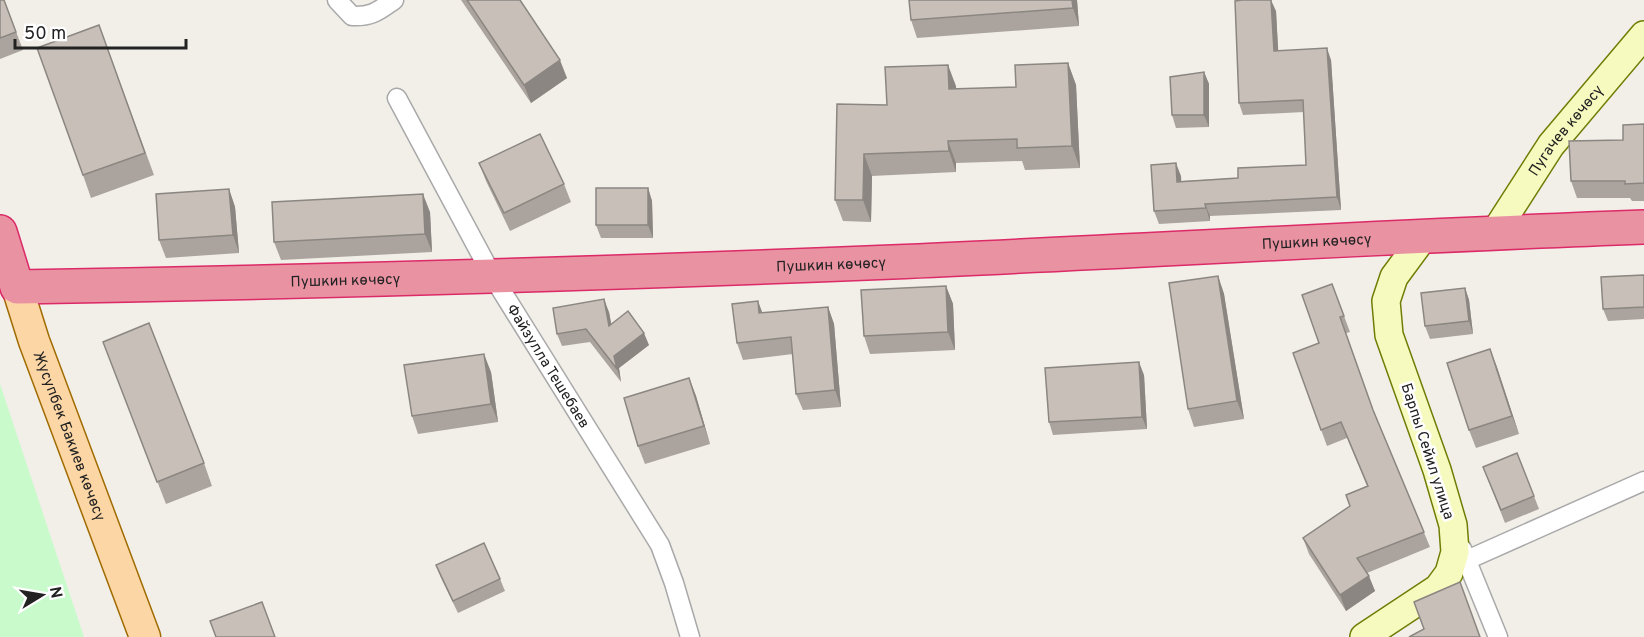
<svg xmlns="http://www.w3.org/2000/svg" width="1644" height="637" font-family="Overpass,sans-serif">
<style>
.park{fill:#c8facc}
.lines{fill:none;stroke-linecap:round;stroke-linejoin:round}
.street-casing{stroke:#a9a9a9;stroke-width:21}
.secondary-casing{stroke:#707d05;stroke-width:30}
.primary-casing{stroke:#a06b00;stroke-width:33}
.highway-casing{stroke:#dc2a67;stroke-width:36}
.street{stroke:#fff;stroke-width:18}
.secondary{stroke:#f7fabf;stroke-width:27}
.primary{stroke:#fcd6a4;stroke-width:30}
.highway{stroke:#e892a2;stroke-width:33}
.wall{fill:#aba49e}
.shaded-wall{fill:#8b8681}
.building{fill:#c7bfb8;stroke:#8b8681;stroke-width:1.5}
.labels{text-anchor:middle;stroke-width:5;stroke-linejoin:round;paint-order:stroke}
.street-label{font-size:15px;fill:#222;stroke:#fff}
</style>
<rect width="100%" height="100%" fill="#f2efe9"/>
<path class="park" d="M0,384l84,253h-84z"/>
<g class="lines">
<g class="street-casing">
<g id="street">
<path d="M337,0l15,16c20,1 26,-5 42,-16"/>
<path id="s1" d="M397,98l96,179 167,268 14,38 16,54"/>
<path d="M1462,549l36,88"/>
<path d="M1467,560l177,-79"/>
</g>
</g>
<g class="secondary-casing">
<g id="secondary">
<path id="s2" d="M1495,232l56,-87 93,-110"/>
<path d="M1364,637l74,-49 11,-15 6,-21 -2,-27 -16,-55 -48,-135 -3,-34 8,-24 31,-42"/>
</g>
</g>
<g class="primary-casing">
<g id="primary">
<path id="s3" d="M17,287l17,54 111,296"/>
</g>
</g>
<g class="highway-casing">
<g id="highway">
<path id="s4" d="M0,232l17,55c292,-5 583,-13 875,-25 251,-11 501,-26 752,-35"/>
</g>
</g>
<use href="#street" class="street"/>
<use href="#secondary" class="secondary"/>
<use href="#primary" class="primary"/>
<use href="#highway" class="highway"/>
</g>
<g class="wall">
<path d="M0,0h4l19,50 -23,9z"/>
<path d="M461,0h59l47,78 -36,25z"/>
<path d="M1077,0l2,26 -162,12 -6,-18z"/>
<path d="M1276,11l2,40 53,9 10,150 -131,6v5l-51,3 -5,-13 27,-35v5l57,-3 68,-13 -2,-53 -61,3 -4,-12z"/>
<path d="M99,25l55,150 -63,23 -8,-23z"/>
<path d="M1068,63l8,22 4,83 -55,2 -3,-9 -66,2v9l-84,4 -1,46 -28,-1 -8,-21 52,-95 61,-40 8,24 60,-2z"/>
<path d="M1204,72l5,12v43l-33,1 -4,-13z"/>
<path d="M1644,124v77h-12l-2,-3h-53l-6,-17z"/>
<path d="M479,163l85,21 7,18 -61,29 -24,-50z"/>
<path d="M648,188l4,13 1,37h-52l-5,-13z"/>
<path d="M229,189l6,18 4,46 -73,5 -7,-18z"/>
<path d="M430,212l2,40 -151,8 -7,-18z"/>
<path d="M1644,275v44l-36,2 -5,-12z"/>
<path d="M1218,276l6,18 20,125 -50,8 -6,-18z"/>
<path d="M1332,284l18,48 -4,1 28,79 56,135 -63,26 8,18 -29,20 -37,-57 -6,-16 47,-31 17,-21 -20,-48 -20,8 -34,-93 26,-10z"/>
<path d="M946,286l7,18 2,46 -85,4 -6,-18z"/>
<path d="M1465,288l4,12 4,34 -43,5 -5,-13z"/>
<path d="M828,307l6,17 7,83 -38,3 -7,-16 -3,-40 -50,6 -6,-17 25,-30z"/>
<path d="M609,312l2,12 38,21 -30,23 2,14 -31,-40 -28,4 -5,-12z"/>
<path d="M103,342l101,121 8,23 -46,18z"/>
<path d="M1490,349l29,85 -43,14 -7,-18z"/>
<path d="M491,372l7,50 -80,12 -6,-18z"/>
<path d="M1144,375l3,54 -94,6 -4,-13z"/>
<path d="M689,378l7,18 14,48 -65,20 -7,-18z"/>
<path d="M1483,467l51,29 5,13 -34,14z"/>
<path d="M436,565l64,14 5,12 -47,22 -17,-35z"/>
</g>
<g class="shaded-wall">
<path d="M1072,0h5l2,26 -6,-18z"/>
<path d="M1271,0l5,11 3,53 -5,-13z"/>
<path d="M1327,48l4,12 10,150 -4,-13z"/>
<path d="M560,60l7,18 -36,25 -7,-18z"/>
<path d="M1068,63l8,22 4,83 -8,-22z"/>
<path d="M948,65l8,21 1,25 -8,-22z"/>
<path d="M1204,72l5,12v43l-5,-12z"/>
<path d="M948,141l8,22v9l-7,-21z"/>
<path d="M864,154l8,22 -1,46 -8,-22z"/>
<path d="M1176,163l5,13 1,18 -5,-12z"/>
<path d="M648,188l4,13 1,37 -5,-13z"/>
<path d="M229,189l6,18 4,46 -6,-18z"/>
<path d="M423,194l7,18 2,40 -7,-18z"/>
<path d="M1205,204l5,12v5l-4,-13z"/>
<path d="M1218,276l6,18 20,125 -7,-18z"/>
<path d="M946,286l7,18 2,46 -7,-18z"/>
<path d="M1465,288l4,12 4,34 -4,-13z"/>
<path d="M604,299l5,13 5,26 -5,-12z"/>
<path d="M758,301l6,16 -5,-4z"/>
<path d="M828,307l6,17 7,83 -6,-17z"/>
<path d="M644,333l5,12 -30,23 2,14 -4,-13 -3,-13z"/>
<path d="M1490,349l7,18 22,67 -7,-18z"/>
<path d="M484,354l7,18 7,50 -7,-18z"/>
<path d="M1139,362l5,13 3,54 -5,-12z"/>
<path d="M689,378l7,18 14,48 -6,-18z"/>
<path d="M1369,576l6,15 -29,20 -6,-16z"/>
</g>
<g class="building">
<path d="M0,0h4l12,32 -16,6z"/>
<path d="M467,0h53l40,60 -36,25z"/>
<path d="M909,0h163l1,8 -162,12z"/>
<path d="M1242,0h29l3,51 53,-3 10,149 -132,7 1,4 -52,3 -3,-46 25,-2 1,19 61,-4v-10l68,-3 -3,-65 -64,3 -4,-102z"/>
<path d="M99,25l46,128 -62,22 -46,-127z"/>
<path d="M1068,63l4,83 -55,2v-9l-69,2 1,10 -85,3 -1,46h-28l2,-96 50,1 -2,-38 63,-2 1,24 67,-2 -1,-22z"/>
<path d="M1204,72v43h-32l-2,-38z"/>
<path d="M1644,124v59l-19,1v-3h-54l-2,-40 54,-1v-15z"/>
<path d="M540,134l24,50 -60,29 -25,-50z"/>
<rect x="596" y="188" width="52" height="37"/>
<path d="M229,189l4,46 -74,5 -3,-46z"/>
<path d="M423,194l2,40 -151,8 -2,-40z"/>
<path d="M1644,275v32l-41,2 -2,-32z"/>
<path d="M1218,276l19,125 -49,8 -19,-126z"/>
<path d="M1332,284l12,32 -4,1 33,93 51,122 -67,26 12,18 -29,19 -37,-57 47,-32 -4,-11 22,-9 -27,-64 -20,8 -28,-77 26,-10 -17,-48z"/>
<path d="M946,286l2,46 -84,4 -3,-46z"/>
<path d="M1465,288l4,33 -44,5 -4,-33z"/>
<path d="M604,299l5,27 19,-15 16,22 -30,23 3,13 -31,-40 -29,5 -4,-26z"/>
<path d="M758,301l1,12 69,-6 7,83 -39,4 -5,-57 -54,6 -5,-39z"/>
<path d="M149,323l55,140 -47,19 -54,-140z"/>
<path d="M1490,349l22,67 -43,14 -22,-67z"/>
<path d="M484,354l7,50 -79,12 -8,-51z"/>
<path d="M1139,362l3,55 -93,5 -4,-54z"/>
<path d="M689,378l15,48 -66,20 -14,-48z"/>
<path d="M1517,453l17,43 -33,14 -18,-43z"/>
<path d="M484,543l16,36 -47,22 -17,-36z"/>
<path d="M1460,582l20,55h-71l15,-8 -10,-27z"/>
<path d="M262,602l13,35h-59l-6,-16z"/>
</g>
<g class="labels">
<g class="street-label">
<text dy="5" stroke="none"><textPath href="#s2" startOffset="124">Пугачев көчөсү</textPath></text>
<text dy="5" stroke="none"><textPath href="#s4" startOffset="1358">Пушкин көчөсү</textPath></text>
<text dy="5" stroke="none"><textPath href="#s4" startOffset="872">Пушкин көчөсү</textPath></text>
<text dy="5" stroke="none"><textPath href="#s4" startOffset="386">Пушкин көчөсү</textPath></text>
<text dy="5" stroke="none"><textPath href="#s1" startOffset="308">Файзулла Тешебаев</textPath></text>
<text dy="5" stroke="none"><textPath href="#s3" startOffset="158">Жусупбек Бакиев көчөсү</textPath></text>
<text transform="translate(1428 451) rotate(72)" y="5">Барпы Сейил улица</text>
</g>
</g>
<g transform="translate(42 595) rotate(79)" stroke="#ffffff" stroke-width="4.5" paint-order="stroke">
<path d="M0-4.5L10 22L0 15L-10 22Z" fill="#222222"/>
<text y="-9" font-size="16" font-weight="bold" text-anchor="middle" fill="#222222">N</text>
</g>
<path d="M15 39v9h171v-9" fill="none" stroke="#222222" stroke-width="3"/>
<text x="24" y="39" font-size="18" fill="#222222" stroke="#ffffff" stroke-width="4.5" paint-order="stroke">50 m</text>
</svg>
